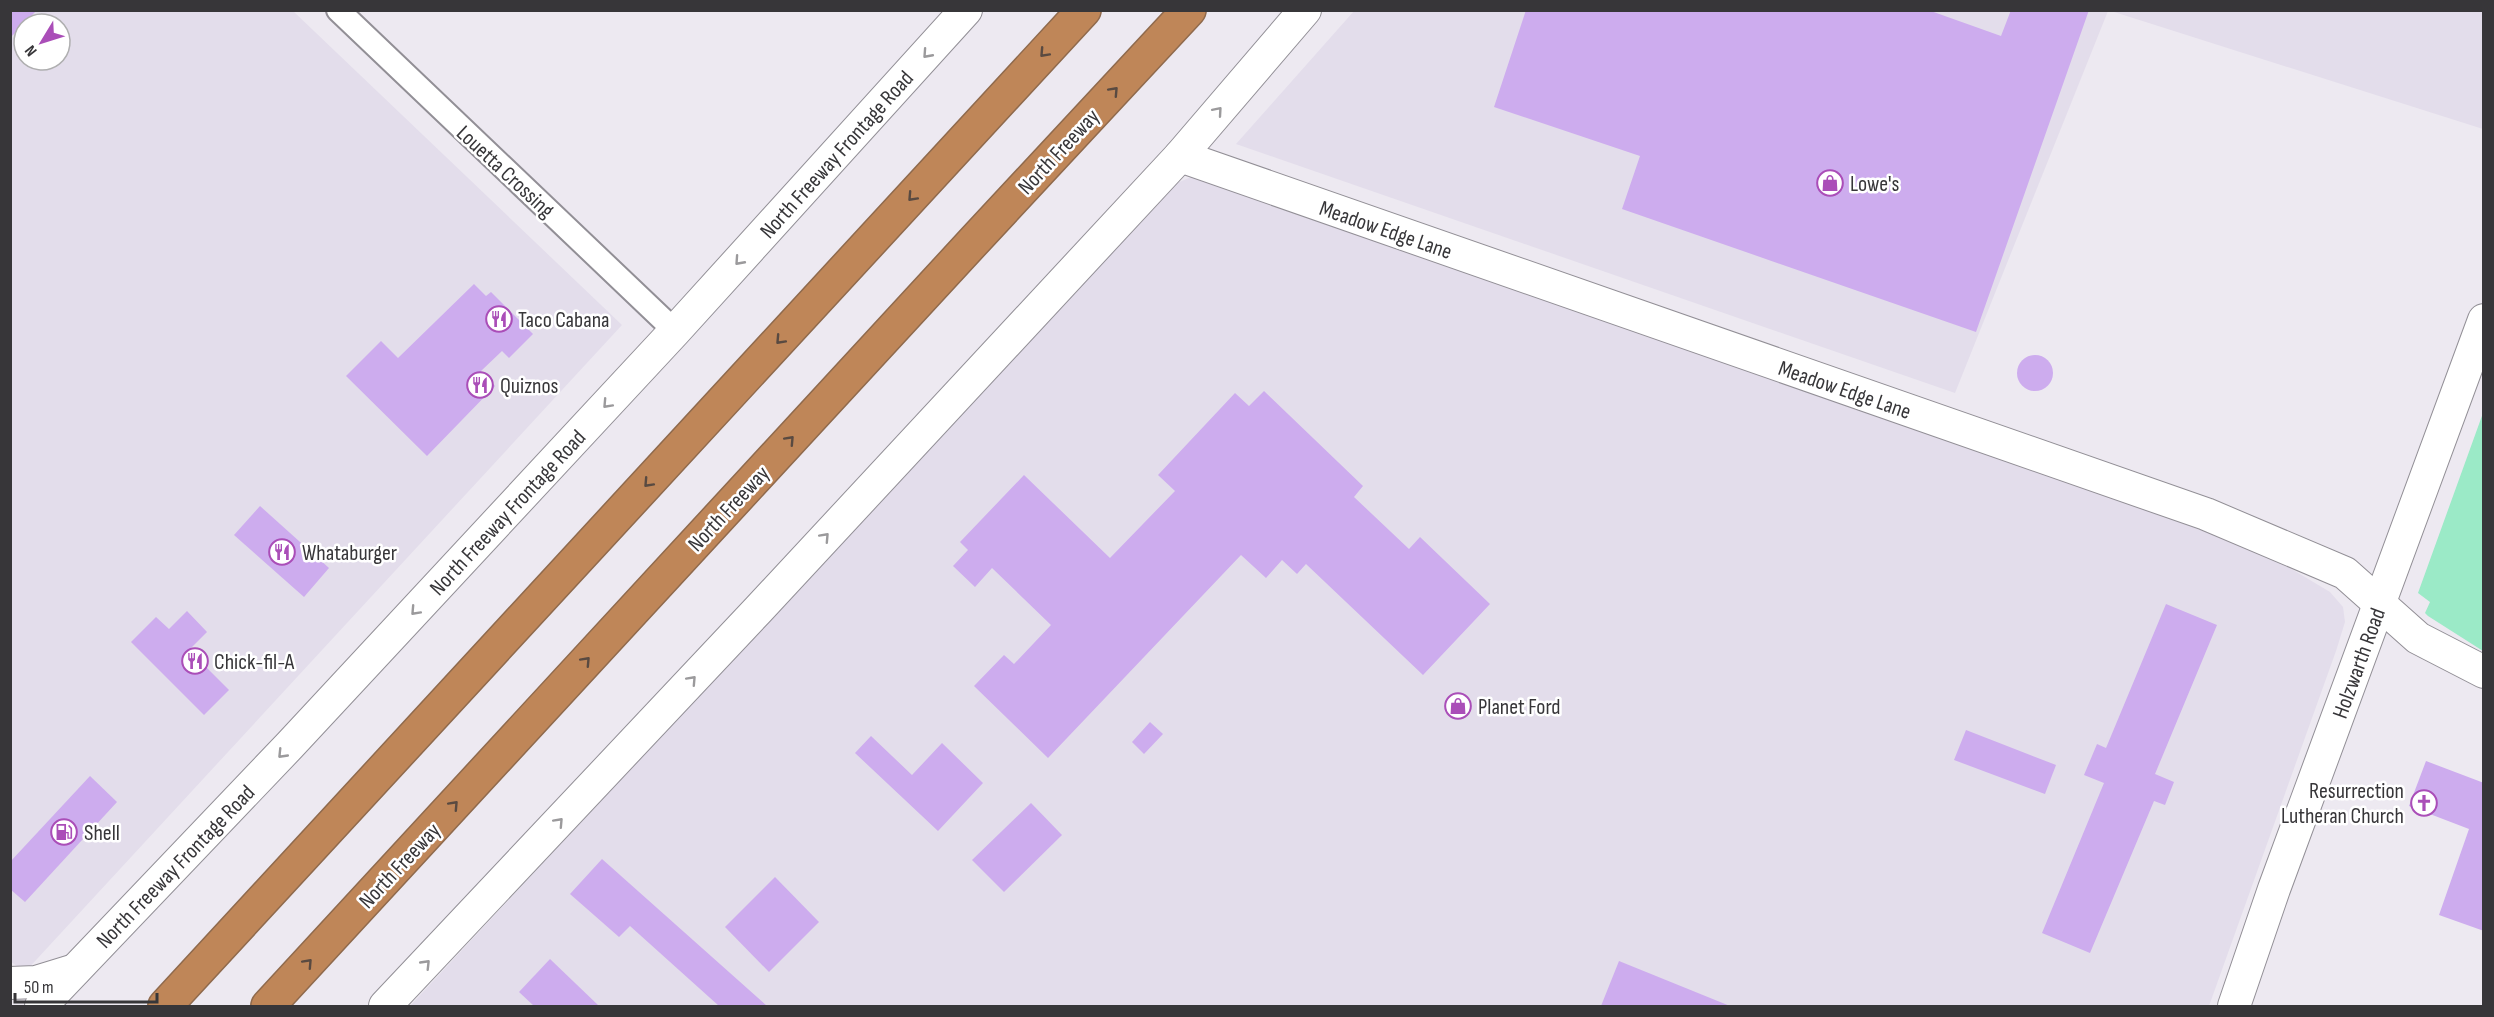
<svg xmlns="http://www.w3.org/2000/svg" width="2494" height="1017" font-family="'Sofia Sans Condensed',sans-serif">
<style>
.built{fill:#e3ddeb;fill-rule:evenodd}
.green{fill:#9beac7}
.building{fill:#cdacee}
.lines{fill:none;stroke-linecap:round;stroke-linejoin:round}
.street-casing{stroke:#928f96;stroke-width:26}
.secondary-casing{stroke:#928f96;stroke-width:34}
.highway-casing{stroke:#8f6a4d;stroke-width:36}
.street{stroke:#fff;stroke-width:22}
.secondary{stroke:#fff;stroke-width:32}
.highway{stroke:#bf8658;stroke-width:33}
.oneway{stroke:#594a41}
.oneway2{stroke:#9b9a9c}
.labels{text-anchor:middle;stroke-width:5;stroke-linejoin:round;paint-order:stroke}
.street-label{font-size:22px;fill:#373639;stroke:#fff}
.poi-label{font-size:22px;fill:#373639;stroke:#fff;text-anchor:start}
</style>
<rect width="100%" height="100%" fill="#ede9f1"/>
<g class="built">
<path d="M10,11h283l329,314 -597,647 -15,-11zM24,24h36v36h-36z"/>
<path d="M1354,11h754l-153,382 -719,-249z"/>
<path d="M2111,11h372v118z"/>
<path d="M1204,176l1029,358 97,58 13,15 2,15 -9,29 -127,355h-1799l748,-804 19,-19 14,-6z"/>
</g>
<path class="green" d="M2483,413v238l-55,-35 -3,-3 5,-11 -12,-9z"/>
<g class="building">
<path d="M10,10h27l-27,28z"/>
<path d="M1526,10h402l73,26 10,-26h78l-113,322 -354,-123 18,-53 -146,-49z"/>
<path d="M474,284l12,12 5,-4 42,42 -24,24 -7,-7 -21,20 14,15 -68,70 -81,-80 35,-35 17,17z"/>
<circle cx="2035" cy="373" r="18"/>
<path d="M1264,391l99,95 -9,11 55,52 11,-12 70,67 -67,71 -117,-111 -9,10 -15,-14 -16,18 -25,-23 -193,203 -74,-72 30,-31 10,9 37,-39 -59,-57 -17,19 -22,-21 15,-16 -8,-8 64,-67 86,83 65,-67 -17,-16 77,-82 14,13z"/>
<path d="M260,506l69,62 -25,29 -70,-62z"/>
<path d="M2166,604l51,21 -62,149 19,8 -9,23 -11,-4 -64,152 -48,-20 62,-150 -20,-8 13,-31 9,4z"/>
<path d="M187,611l20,21 -18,18 40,40 -25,25 -73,-73 25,-25 13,12z"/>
<path d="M1150,722l13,12 -19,20 -12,-12z"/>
<path d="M1966,730l90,35 -11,29 -91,-34z"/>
<path d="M871,736l41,39 30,-32 41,40 -45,48 -83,-78z"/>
<path d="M2426,761l58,22v148l-45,-16 30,-86 -60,-23z"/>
<path d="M90,776l27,26 -92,100 -15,-13v-27z"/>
<path d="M1031,803l31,32 -58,57 -32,-32z"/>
<path d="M602,859l165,147h-48l-89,-80 -11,11 -49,-43z"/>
<path d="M775,877l44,45 -50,50 -44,-45z"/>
<path d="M550,959l49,47h-65l-15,-14z"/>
<path d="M1619,961l111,45h-129z"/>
</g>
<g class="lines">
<g class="street-casing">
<path id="street" d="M338,10l337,321"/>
</g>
<g class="secondary-casing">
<g id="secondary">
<path d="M1180,156l1026,358 139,59 73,65 66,34"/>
<path d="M10,983l26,-1 39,-12"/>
<path d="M41,1006l249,-261 385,-414 291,-321"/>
<path d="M385,1006l373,-396 422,-454 125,-146"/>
<path d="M2234,1006l40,-117 210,-569"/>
</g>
</g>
<g class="highway-casing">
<g id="highway">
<path d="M165,1006l919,-996"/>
<path d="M268,1006l706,-765 215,-231"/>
</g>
</g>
<use href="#street" class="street"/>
<use href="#secondary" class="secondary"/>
<use href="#highway" class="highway"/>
</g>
<defs><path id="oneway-chevron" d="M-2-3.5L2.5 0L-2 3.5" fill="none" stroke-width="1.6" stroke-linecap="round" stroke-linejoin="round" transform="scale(1.5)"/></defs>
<g class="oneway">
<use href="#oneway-chevron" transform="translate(1044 53) rotate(133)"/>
<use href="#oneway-chevron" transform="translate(1114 91) rotate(-47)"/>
<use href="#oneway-chevron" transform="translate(912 197) rotate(133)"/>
<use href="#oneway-chevron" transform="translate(780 340) rotate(133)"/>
<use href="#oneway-chevron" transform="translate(790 440) rotate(-47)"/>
<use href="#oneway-chevron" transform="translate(648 483) rotate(133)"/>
<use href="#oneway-chevron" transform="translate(586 661) rotate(-47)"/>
<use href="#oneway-chevron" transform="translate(454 805) rotate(-47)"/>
<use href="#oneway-chevron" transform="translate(308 963) rotate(-47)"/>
</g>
<g class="oneway2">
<use href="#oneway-chevron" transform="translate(927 54) rotate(132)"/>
<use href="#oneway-chevron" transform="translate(1218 111) rotate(-49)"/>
<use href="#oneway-chevron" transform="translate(739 261) rotate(132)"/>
<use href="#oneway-chevron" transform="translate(607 404) rotate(133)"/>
<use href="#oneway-chevron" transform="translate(825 537) rotate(-47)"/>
<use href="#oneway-chevron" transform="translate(415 611) rotate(133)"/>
<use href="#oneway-chevron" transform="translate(692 680) rotate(-47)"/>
<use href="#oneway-chevron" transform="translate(282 754) rotate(134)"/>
<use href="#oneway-chevron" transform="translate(559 822) rotate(-47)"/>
<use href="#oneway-chevron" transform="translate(426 964) rotate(-46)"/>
</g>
<defs>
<g id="shop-ring" transform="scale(1.35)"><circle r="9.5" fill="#fff" stroke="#aa4eb8" stroke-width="1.5"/><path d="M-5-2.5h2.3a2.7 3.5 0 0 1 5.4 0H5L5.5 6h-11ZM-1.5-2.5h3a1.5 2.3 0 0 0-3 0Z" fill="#aa4eb8"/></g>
<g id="restaurant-ring" transform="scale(1.35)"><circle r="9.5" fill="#fff" stroke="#aa4eb8" stroke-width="1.5"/><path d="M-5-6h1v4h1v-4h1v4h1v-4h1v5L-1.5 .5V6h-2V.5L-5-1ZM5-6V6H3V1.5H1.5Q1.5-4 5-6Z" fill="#aa4eb8"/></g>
<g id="church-ring" transform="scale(1.35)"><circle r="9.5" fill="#fff" stroke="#aa4eb8" stroke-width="1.5"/><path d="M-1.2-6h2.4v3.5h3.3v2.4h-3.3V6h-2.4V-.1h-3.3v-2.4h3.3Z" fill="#aa4eb8"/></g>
<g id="fuel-ring" transform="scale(1.35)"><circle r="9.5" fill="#fff" stroke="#aa4eb8" stroke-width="1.5"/><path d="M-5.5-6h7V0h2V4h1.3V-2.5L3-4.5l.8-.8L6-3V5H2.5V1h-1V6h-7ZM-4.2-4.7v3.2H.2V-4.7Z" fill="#aa4eb8"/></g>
</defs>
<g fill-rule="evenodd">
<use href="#shop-ring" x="1830" y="183"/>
<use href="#restaurant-ring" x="499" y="319"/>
<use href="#restaurant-ring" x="480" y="385"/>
<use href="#restaurant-ring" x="282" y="552"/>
<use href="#restaurant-ring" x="195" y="661"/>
<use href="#shop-ring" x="1458" y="706"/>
<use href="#church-ring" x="2424" y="803"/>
<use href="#fuel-ring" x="64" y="832"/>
</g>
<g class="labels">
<g class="street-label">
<text transform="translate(1058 151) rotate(-47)" y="8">North Freeway</text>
<text transform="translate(836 154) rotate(-48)" y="8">North Freeway Frontage Road</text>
<text transform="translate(506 171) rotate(43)" y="8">Louetta Crossing</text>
<text transform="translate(1386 229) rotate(19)" y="8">Meadow Edge Lane</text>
<text transform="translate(1845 389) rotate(19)" y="8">Meadow Edge Lane</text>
<text transform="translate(728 508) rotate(-47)" y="8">North Freeway</text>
<text transform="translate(507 512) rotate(-47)" y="8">North Freeway Frontage Road</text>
<text transform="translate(2358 663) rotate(-70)" y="8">Holzwarth Road</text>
<text transform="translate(399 865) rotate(-47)" y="8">North Freeway</text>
<text transform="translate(175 866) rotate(-46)" y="8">North Freeway Frontage Road</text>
</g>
<g class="poi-label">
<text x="1850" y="191">Lowe's</text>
<text x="518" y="327">Taco Cabana</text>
<text x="500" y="393">Quiznos</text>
<text x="302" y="560">Whataburger</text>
<text x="214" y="669">Chick-fil-A</text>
<text x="1478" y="714">Planet Ford</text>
<text x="2404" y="798" text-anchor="end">Resurrection<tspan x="2404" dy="25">Lutheran Church</tspan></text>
<text x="84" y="840">Shell</text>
</g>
</g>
<rect width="2494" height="1017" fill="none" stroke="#373639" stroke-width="24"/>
<g transform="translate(42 42) rotate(232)"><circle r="28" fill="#ffffff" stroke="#afafb0" stroke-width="1.5"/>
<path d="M0-4.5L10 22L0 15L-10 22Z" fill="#aa4eb8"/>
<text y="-9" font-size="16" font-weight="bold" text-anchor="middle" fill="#373639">N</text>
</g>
<path d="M15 993v9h142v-9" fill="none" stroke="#373639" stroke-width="3"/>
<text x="24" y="993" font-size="18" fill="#373639" stroke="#ffffff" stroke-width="4.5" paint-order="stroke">50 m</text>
</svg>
